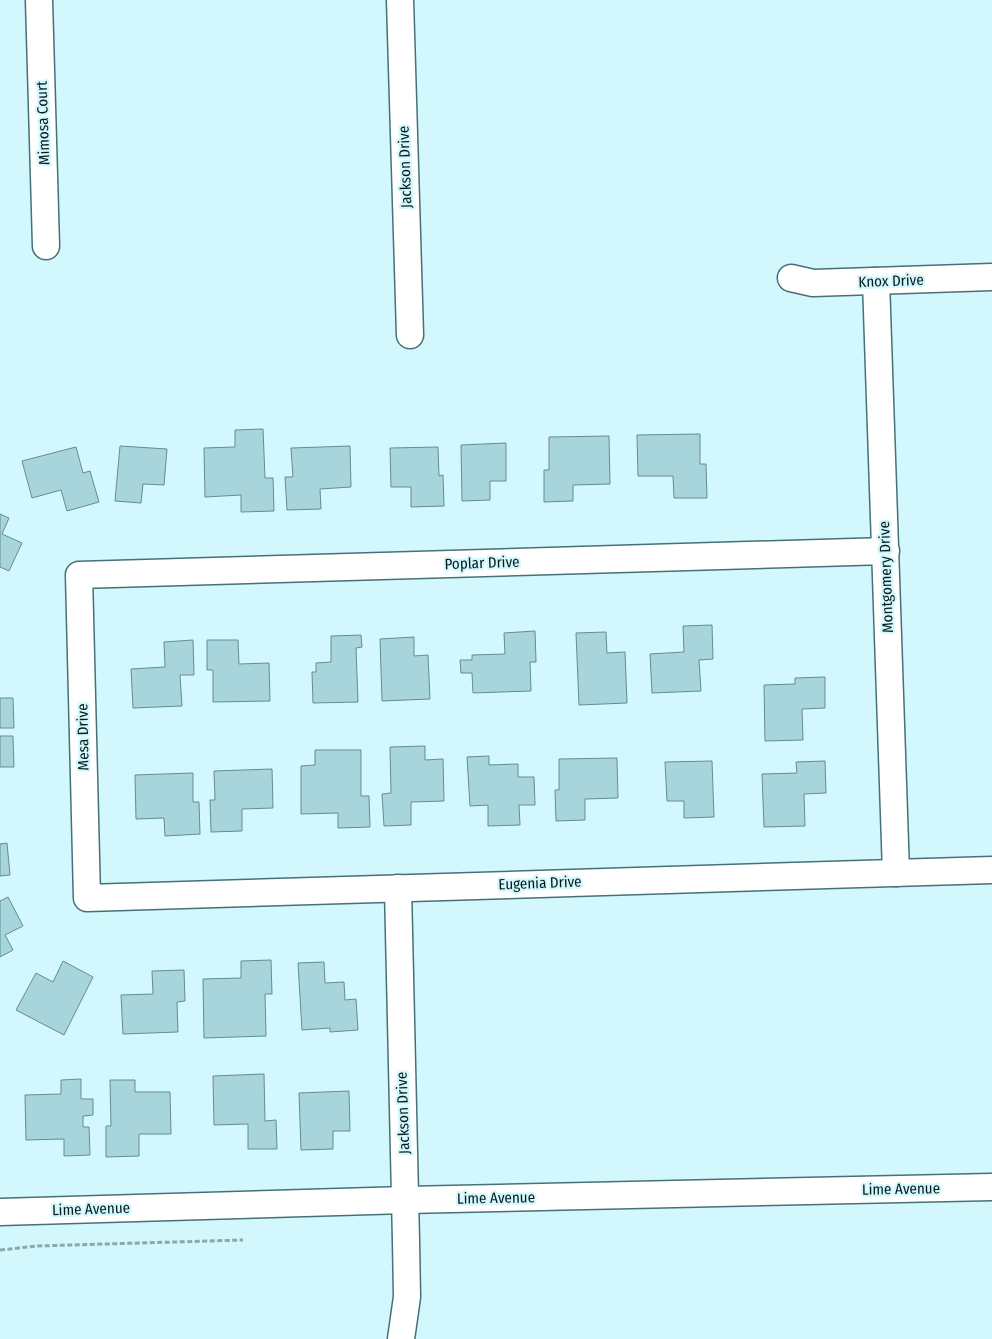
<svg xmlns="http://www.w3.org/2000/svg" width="992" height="1339" font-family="'Fira Sans Condensed',sans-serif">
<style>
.building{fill:#a8d5dc;stroke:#628d93}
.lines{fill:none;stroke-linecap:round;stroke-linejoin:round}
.minor-casing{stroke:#467176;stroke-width:29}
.path{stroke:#8aa9ad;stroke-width:3;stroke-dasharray:5 2.5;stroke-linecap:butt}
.minor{stroke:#fff;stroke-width:26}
.labels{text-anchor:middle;stroke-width:4.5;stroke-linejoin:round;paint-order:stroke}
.street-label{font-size:15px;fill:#081a1c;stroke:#d2f7fc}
</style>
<rect width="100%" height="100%" fill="#d2f7fc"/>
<g class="building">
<path d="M263,429l2,49h8l1,33 -33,1v-17l-36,2 -1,-49 31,-1v-17z"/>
<path d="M700,434v30h6l1,34h-33l-1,-22h-35l-1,-41z"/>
<path d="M609,436l1,48 -37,1v16l-29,1v-32h5v-33z"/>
<path d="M506,443v38h-16v19l-28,1 -1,-56z"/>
<path d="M120,446l47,3 -3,36 -21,-1 -2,19 -26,-2z"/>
<path d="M350,446l1,41 -31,2 1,20 -34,1 -2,-33h8l-2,-29z"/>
<path d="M76,447l7,26 7,-2 9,31 -32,9 -6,-21 -29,8 -10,-37z"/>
<path d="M438,447l1,29 4,-1 1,31 -33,1v-20h-20l-1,-39z"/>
<path d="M0,514l9,4 -7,16 20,9 -13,28 -9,-4z"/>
<path d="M712,625l1,34 -14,1 2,31 -49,2 -2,-39 34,-2 -1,-26z"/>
<path d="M535,631l1,31h-6l1,29 -58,2 -1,-20h-11l-1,-13h12v-5l33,-1 -1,-21z"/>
<path d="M606,632l1,21 18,-1 2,51 -48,2 -3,-72z"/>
<path d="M361,635l1,12 -6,1 2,54 -45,1 -1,-31h4v-9l15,-1v-26z"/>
<path d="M414,637v19l14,-1 2,44 -48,2 -2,-62z"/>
<path d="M193,640l1,35h-14l2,31 -49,2 -2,-39 34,-2 -1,-25z"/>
<path d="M207,640h31l1,24 30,-1 1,38 -57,1v-32h-6z"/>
<path d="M825,677v31l-23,1 1,31 -38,1 -1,-56 31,-1v-6z"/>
<path d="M0,698h13l1,30h-14z"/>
<path d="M0,736h13l1,31h-14z"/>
<path d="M425,746v14l18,-1 1,42 -33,1v23l-27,1 -2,-32 9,-1 -1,-46z"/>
<path d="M315,750h46v46h8l1,31 -32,1v-15l-37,1v-48l14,-1z"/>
<path d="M489,756v9l29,-1v13h16l1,28h-16l1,20 -32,1v-21l-18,1 -3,-49z"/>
<path d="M617,758l1,40 -33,1v21l-29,1 -1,-31h4v-31z"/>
<path d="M712,761l2,56 -30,1v-17h-17l-2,-39z"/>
<path d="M825,761l1,32 -22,1 1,32 -41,1 -2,-53 35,-1 -1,-11z"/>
<path d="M272,769l1,39 -31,1v22l-31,1 -1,-32h5l-1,-29z"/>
<path d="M193,773v29h6l1,32 -35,2 -1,-18 -28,1 -1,-44z"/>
<path d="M7,843l3,32 -10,1v-32z"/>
<path d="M8,897l15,29 -18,9 8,15 -13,7v-56z"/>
<path d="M271,960l1,34h-7l1,42 -62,2 -1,-59 38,-1v-17z"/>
<path d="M63,961l30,16 -29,58 -48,-25 20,-37 17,9z"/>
<path d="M324,962l1,21 19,-1 1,18 11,-1 2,31 -28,2v-4l-28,2 -4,-67z"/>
<path d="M184,970l1,31 -8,1 1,30 -55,2 -2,-39 32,-1 -1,-23z"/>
<path d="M264,1074l1,47 11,-1 1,29h-29v-25l-34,1 -1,-49z"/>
<path d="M81,1079v20h12v16l-10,1v11h6l1,28 -26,1v-17l-38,1 -1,-45 36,-1v-14z"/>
<path d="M110,1080h25v12h35l1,42h-32v22l-33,1v-31h5z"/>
<path d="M349,1091l1,40h-17v18l-32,1 -2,-57z"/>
</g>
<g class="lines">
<g class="minor-casing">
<g id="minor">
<path d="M39,0l7,246"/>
<path d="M400,0l10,335"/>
<path d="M791,278l22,5 179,-6"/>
<path d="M876,281l20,592"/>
<path d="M886,551l-807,24 8,323 905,-28"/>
<path d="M398,888l8,353 1,56 -6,42"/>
<path d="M0,1212l406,-12 586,-13"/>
</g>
</g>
<path class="path" d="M0,1250l37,-4 206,-6"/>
<use href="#minor" class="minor"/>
</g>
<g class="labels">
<g class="street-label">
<text transform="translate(43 123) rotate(-92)" y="5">Mimosa Court</text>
<text transform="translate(405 167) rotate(-92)" y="5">Jackson Drive</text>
<text transform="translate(891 281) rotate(-2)" y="5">Knox Drive</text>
<text transform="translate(482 563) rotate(-2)" y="5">Poplar Drive</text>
<text transform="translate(886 577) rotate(-92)" y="5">Montgomery Drive</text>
<text transform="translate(83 737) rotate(-91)" y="5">Mesa Drive</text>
<text transform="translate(540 883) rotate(-2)" y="5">Eugenia Drive</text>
<text transform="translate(403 1113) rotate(-92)" y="5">Jackson Drive</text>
<text transform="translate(901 1189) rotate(-1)" y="5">Lime Avenue</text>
<text transform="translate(496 1198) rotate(-1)" y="5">Lime Avenue</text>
<text transform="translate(91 1209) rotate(-2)" y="5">Lime Avenue</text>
</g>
</g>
</svg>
